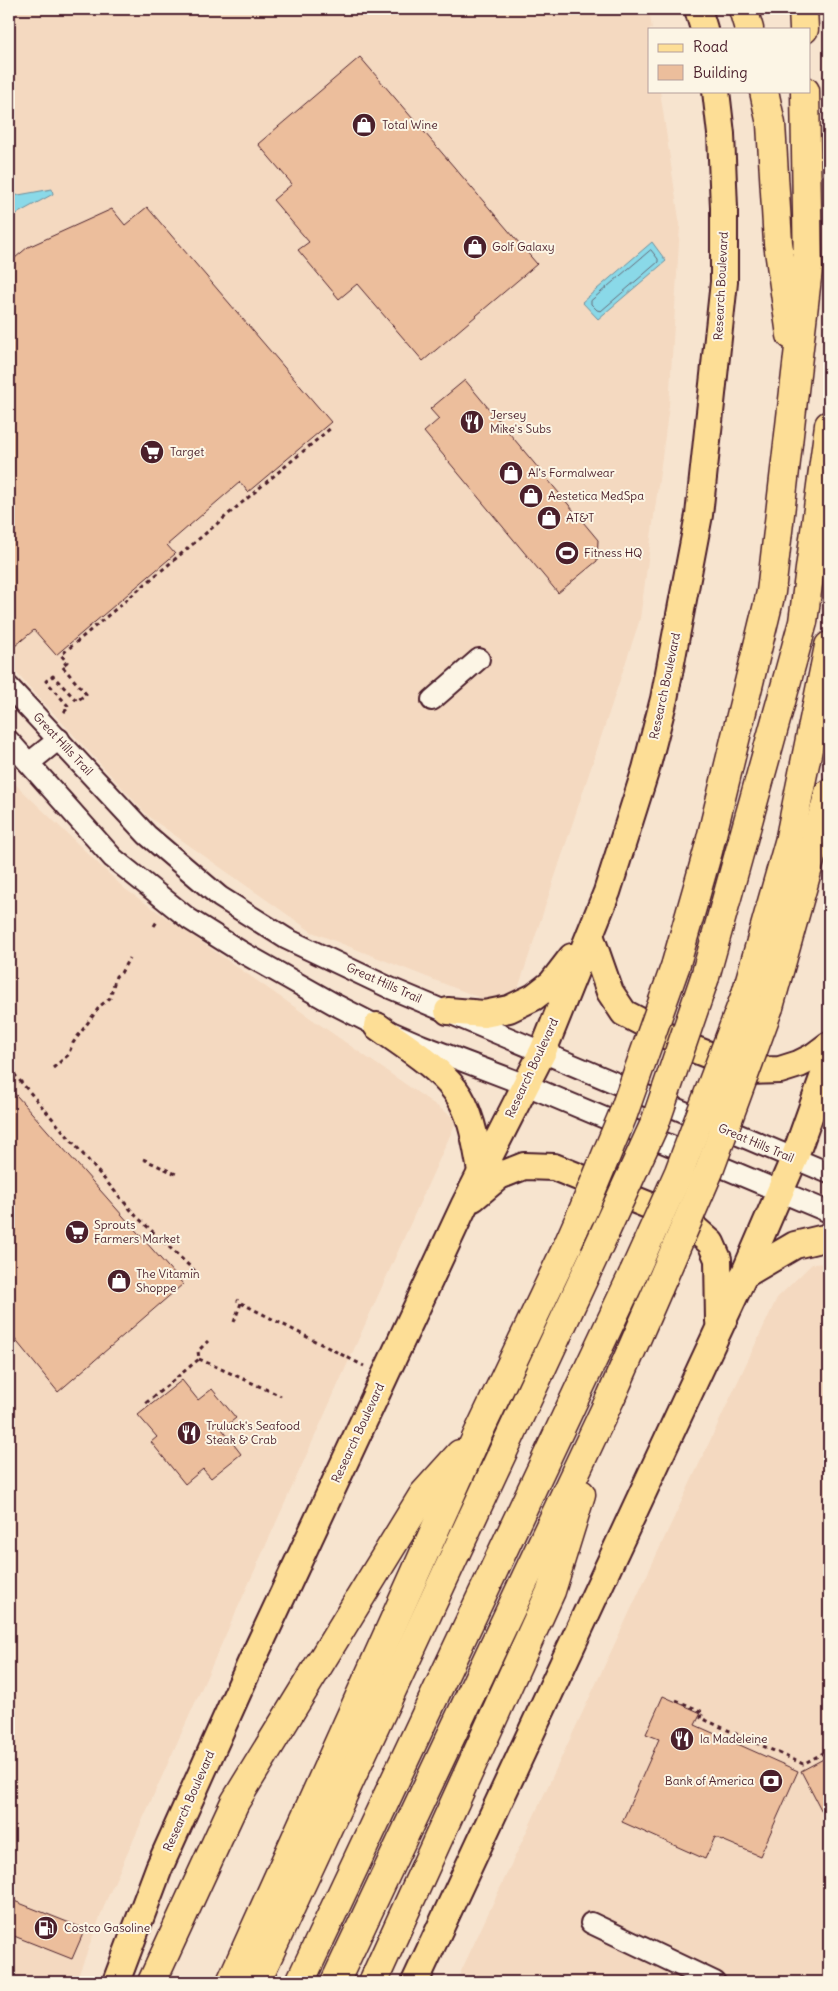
<svg xmlns="http://www.w3.org/2000/svg" width="838" height="1991" font-family="Delius,sans-serif">
<style>
.built{fill:#f4d9c0}
.water{fill:#8ad9e8;stroke:#708f9c}
.lines{fill:none;stroke-linecap:round;stroke-linejoin:round}
.shore{stroke:#646977;stroke-width:1}
.building{fill:#ecbe9c;stroke:#4a1f2b}
.minor-casing{stroke:#4a1f2b;stroke-width:24}
.major-casing{stroke:#4a1f2b;stroke-width:30}
.highway-casing{stroke:#4a1f2b;stroke-width:31}
.path{stroke:#4a1f2b;stroke-width:3;stroke-dasharray:4 4;stroke-linecap:butt}
.minor{stroke:#fcf5e5;stroke-width:20}
.major{stroke:#fdde96;stroke-width:26}
.highway{stroke:#fdde96;stroke-width:28}
.highway-bridge-casing{stroke:#4a1f2b;stroke-width:31;stroke-linecap:butt}
.highway-bridge{stroke:#fdde96;stroke-width:28}
.labels{text-anchor:middle;stroke-width:4;stroke-linejoin:round;paint-order:stroke}
.poi-label{font-size:12px;fill:#4a1f2b;stroke:#fcf5e5;text-anchor:start}
.street-label{font-size:12px;fill:#4a1f2b;stroke:#fcf5e5}
</style>
<rect width="100%" height="100%" fill="#f7e4cf"/>
<filter id="ink" filterUnits="userSpaceOnUse"><feTurbulence type="fractalNoise" baseFrequency=".02" numOctaves="2"/><feDisplacementMap in="SourceGraphic" scale="10" xChannelSelector="R" yChannelSelector="G"/><feConvolveMatrix kernelMatrix="1 2 1 2 8 2 1 2 1" color-interpolation-filters="sRGB"/></filter>
<g filter="url(#ink)">
<g class="built">
<path d="M9,9h640l3,20h-3v62h11l20,135 -11,180 -29,213 -129,391 -199,-78 -163,-115 -140,-152z"/>
<path d="M9,778l116,111 332,231 -351,781 -30,81h-67z"/>
<path d="M829,1263v719h-373l321,-684 35,-34z"/>
</g>
<g class="water">
<path d="M52,189l1,5 -44,24v-23l4,1z"/>
<path d="M652,242l14,19 -68,58 -16,-17z"/>
</g>
<g class="lines">
<path class="shore" d="M651,250l7,9v3l-57,49 -4,-1 -6,-6v-3z"/>
</g>
<g class="building">
<path d="M360,57l177,207 -114,97 -66,-77 -18,15 -41,-49 11,-8 -36,-42 19,-16 -34,-40z"/>
<path d="M147,207l184,215 -83,70 -8,-10 -73,63 8,9 -119,101 -22,-25 -25,21v-388l19,-16 84,-38 13,16z"/>
<path d="M465,380l133,160 -1,21 -39,32 -134,-161 15,-13 -9,-10z"/>
<path d="M9,1087l174,197 -125,108 -49,-60z"/>
<path d="M182,1380l16,20 14,-11 24,29 -14,11 19,25 -30,24 -8,-9 -18,15 -34,-42 6,-5 -19,-22z"/>
<path d="M663,1696l38,17 -6,12 103,46 -38,85 -45,-19 -10,22 -83,-37 37,-83 -13,-5z"/>
<path d="M829,1756v69l-28,-54z"/>
<path d="M9,1899l76,30 -13,30 -63,-25z"/>
</g>
<g class="lines">
<g class="minor-casing">
<g id="minor">
<path d="M9,687l138,148 73,62 67,42 103,49 439,185"/>
<path d="M432,700l47,-41"/>
<path d="M9,741l104,117 76,61 51,32 94,53 43,22 44,19 105,40 303,127"/>
<path d="M29,763l30,-24"/>
<path d="M591,1923l124,59"/>
</g>
</g>
<g class="major-casing">
<g id="major">
<path d="M698,9l6,20"/>
<path d="M590,935l20,57 14,21 67,35 59,23 30,-1 19,-6 14,-7 16,-12"/>
<path d="M448,1011l36,3 25,-5 25,-12 18,-14 20,-26"/>
<path d="M377,1026c26,19 58,38 78,64 17,22 21,54 26,81"/>
<path d="M473,1198l26,-22 25,-10 30,1 131,53 26,23 7,16 1,62"/>
<path d="M744,1275l51,-30 34,-8"/>
<path d="M116,1982l43,-114 91,-203 214,-459 79,-155 64,-159 39,-123 18,-70 35,-184 25,-233v-74l-3,-74 -5,-43"/>
<path d="M415,1982l329,-707 50,-116 35,-98"/>
</g>
</g>
<g class="highway-casing">
<g id="highway">
<path d="M743,9l6,20"/>
<path d="M803,9l1,20"/>
<path d="M764,91l7,33 7,119 13,92"/>
<path d="M675,967l33,-116 63,-259 37,-323 -3,-178"/>
<path d="M705,977l98,-355 26,-197"/>
<path d="M746,994l43,-152 40,-196"/>
<path d="M769,1007l60,-214"/>
<path d="M152,1982l83,-180 188,-307 37,-41"/>
<path d="M231,1982l247,-548 89,-187 15,-34"/>
<path d="M256,1982l339,-728"/>
<path d="M300,1982l334,-710"/>
<path d="M335,1982l276,-585 48,-110"/>
<path d="M373,1982l178,-391 30,-97"/>
</g>
</g>
<g class="path">
<path d="M64,712l5,-5 -23,-26 7,-5 24,25 9,-7 -24,-28 5,-4 -6,-7 271,-228"/>
<path d="M154,926l4,-6"/>
<path d="M9,1068l127,148 63,59"/>
<path d="M53,1068l15,-13 5,-12 27,-37 10,-8 6,-22 5,-3 8,-15"/>
<path d="M143,1159l35,16"/>
<path d="M241,1303l123,63"/>
<path d="M234,1322l7,-19 -4,-3"/>
<path d="M199,1359l82,37"/>
<path d="M146,1403l53,-44 -1,-8 10,-10"/>
<path d="M676,1700l27,12 -2,6 102,46 26,-14"/>
</g>
<use href="#minor" class="minor"/>
<use href="#major" class="major"/>
<use href="#highway" class="highway"/>
<g class="highway-bridge-casing">
<g id="highway-bridge">
<path d="M582,1213l40,-96 53,-150"/>
<path d="M595,1254l60,-131 50,-146"/>
<path d="M634,1272l45,-100 67,-178"/>
<path d="M659,1287l50,-116 60,-164"/>
</g>
</g>
<use href="#highway-bridge" class="highway-bridge"/>
</g>
</g>
<defs>
<g id="shop-disc" transform="scale(1.25)"><circle r="9.5" fill="#4a1f2b" stroke="#fcf5e5"/><path d="M-5-2.5h2.3a2.7 3.5 0 0 1 5.4 0H5L5.5 6h-11ZM-1.5-2.5h3a1.5 2.3 0 0 0-3 0Z" fill="#fff"/></g>
<g id="restaurant-disc" transform="scale(1.25)"><circle r="9.5" fill="#4a1f2b" stroke="#fcf5e5"/><path d="M-5-6h1v4h1v-4h1v4h1v-4h1v5L-1.5 .5V6h-2V.5L-5-1ZM5-6V6H3V1.5H1.5Q1.5-4 5-6Z" fill="#fff"/></g>
<g id="supermarket-disc" transform="scale(1.25)"><circle r="9.5" fill="#4a1f2b" stroke="#fcf5e5"/><path d="M-6-5.5h2.5l.6 2H6L4.5 2H-2.5L-4.4-4H-6ZM-1.5 3.2a1.3 1.3 0 1 0 .1 0ZM3 3.2a1.3 1.3 0 1 0 .1 0Z" fill="#fff"/></g>
<g id="stadium-disc" transform="scale(1.25)"><circle r="9.5" fill="#4a1f2b" stroke="#fcf5e5"/><path d="M0-5a6.5 5 0 1 0 0 10a6.5 5 0 1 0 0-10ZM-3.5-1.8h7v3.6h-7Z" fill="#fff"/></g>
<g id="bank-disc" transform="scale(1.25)"><circle r="9.5" fill="#4a1f2b" stroke="#fcf5e5"/><path d="M-6-4H6V4H-6ZM0-2.3a2.3 2.3 0 1 0 0 4.6a2.3 2.3 0 1 0 0-4.6Z" fill="#fff"/></g>
<g id="fuel-disc" transform="scale(1.25)"><circle r="9.5" fill="#4a1f2b" stroke="#fcf5e5"/><path d="M-5.5-6h7V0h2V4h1.3V-2.5L3-4.5l.8-.8L6-3V5H2.5V1h-1V6h-7ZM-4.2-4.7v3.2H.2V-4.7Z" fill="#fff"/></g>
</defs>
<g fill-rule="evenodd">
<use href="#shop-disc" x="364" y="125"/>
<use href="#shop-disc" x="475" y="247"/>
<use href="#restaurant-disc" x="472" y="422"/>
<use href="#supermarket-disc" x="152" y="452"/>
<use href="#shop-disc" x="511" y="473"/>
<use href="#shop-disc" x="531" y="496"/>
<use href="#shop-disc" x="549" y="518"/>
<use href="#stadium-disc" x="567" y="553"/>
<use href="#supermarket-disc" x="77" y="1232"/>
<use href="#shop-disc" x="119" y="1281"/>
<use href="#restaurant-disc" x="189" y="1433"/>
<use href="#restaurant-disc" x="682" y="1739"/>
<use href="#bank-disc" x="771" y="1781"/>
<use href="#fuel-disc" x="46" y="1928"/>
</g>
<g class="labels">
<g class="poi-label">
<text x="382" y="129">Total Wine</text>
<text x="492" y="251">Golf Galaxy</text>
<text x="490" y="419">Jersey<tspan x="490" dy="14">Mike's Subs</tspan></text>
<text x="170" y="456">Target</text>
<text x="528" y="477">Al's Formalwear</text>
<text x="548" y="500">Aestetica MedSpa</text>
<text x="566" y="522">AT&amp;T</text>
<text x="584" y="557">Fitness HQ</text>
<text x="94" y="1229">Sprouts<tspan x="94" dy="14">Farmers Market</tspan></text>
<text x="136" y="1278">The Vitamin<tspan x="136" dy="14">Shoppe</tspan></text>
<text x="206" y="1430">Truluck's Seafood<tspan x="206" dy="14">Steak &amp; Crab</tspan></text>
<text x="700" y="1743">la Madeleine</text>
<text x="754" y="1785" text-anchor="end">Bank of America</text>
<text x="64" y="1932">Costco Gasoline</text>
</g>
<g class="street-label">
<text transform="translate(721 286) rotate(-87)" y="4">Research Boulevard</text>
<text transform="translate(665 686) rotate(-78)" y="4">Research Boulevard</text>
<text transform="translate(63 744) rotate(47)" y="4">Great Hills Trail</text>
<text transform="translate(384 983) rotate(24)" y="4">Great Hills Trail</text>
<text transform="translate(532 1068) rotate(-65)" y="4">Research Boulevard</text>
<text transform="translate(756 1143) rotate(23)" y="4">Great Hills Trail</text>
<text transform="translate(358 1433) rotate(-65)" y="4">Research Boulevard</text>
<text transform="translate(189 1801) rotate(-66)" y="4">Research Boulevard</text>
</g>
</g>
<rect width="838" height="1991" fill="none" stroke="#fcf5e5" stroke-width="30"/>
<rect x="15" y="15" width="808" height="1961" fill="none" stroke="#4a1f2b" stroke-width="2" filter="url(#ink)"/>
<rect x="648" y="28" width="162" height="65" fill="#fcf5e5" stroke="#b59f9b"/>
<rect x="658" y="44" width="25" height="8" fill="#fdde96" stroke="#b59f9b"/>
<text x="693" y="52" font-size="15" fill="#4a1f2b">Road</text>
<rect x="658" y="65" width="25" height="15" fill="#ecbe9c" stroke="#b59f9b"/>
<text x="693" y="78" font-size="15" fill="#4a1f2b">Building</text>
</svg>
